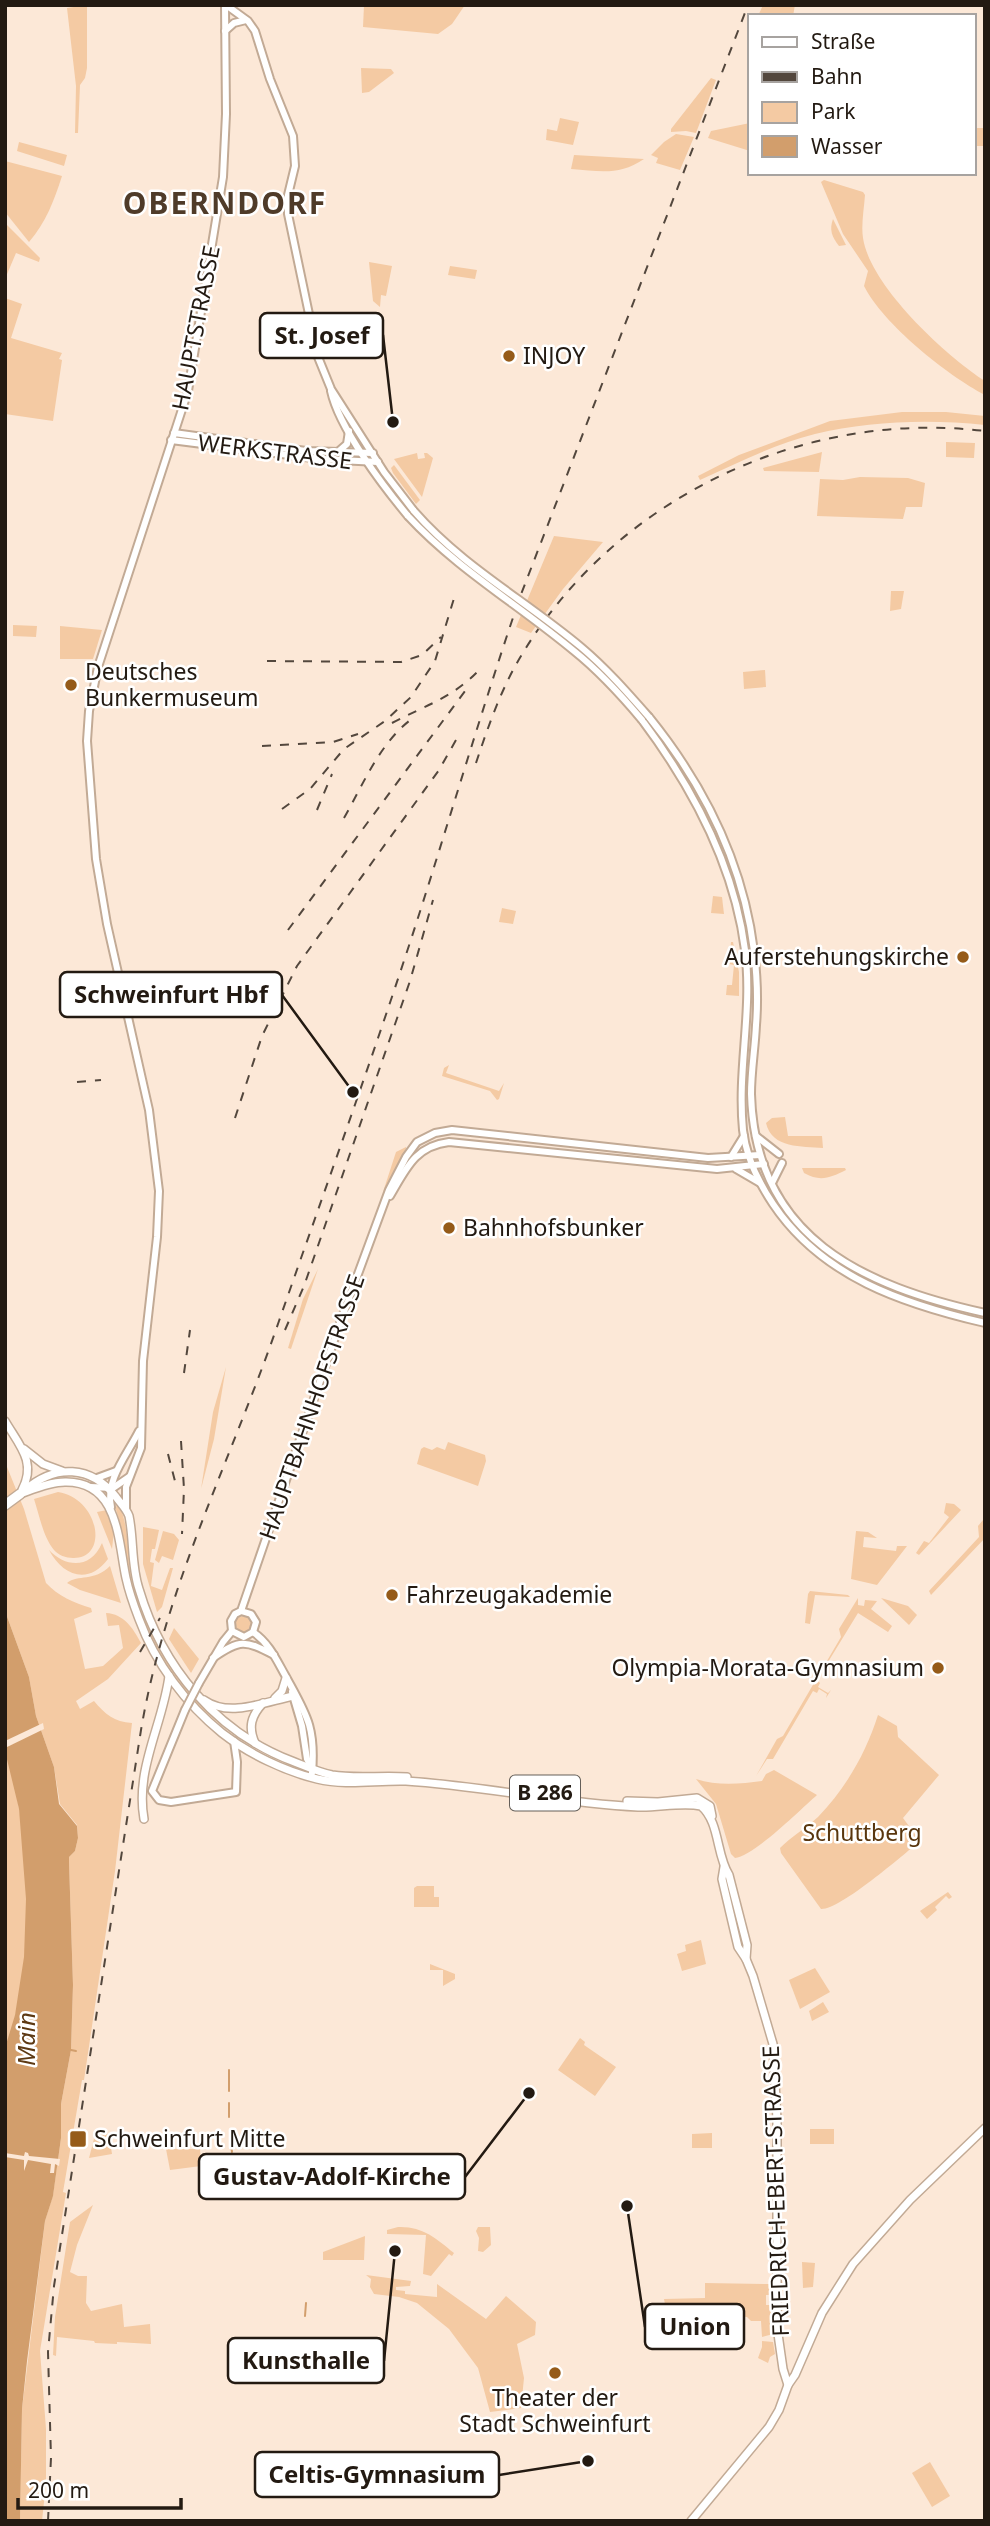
<svg xmlns="http://www.w3.org/2000/svg" width="990" height="2526" font-family="'Noto Sans',sans-serif">
<style>
.green{fill:#f4caa3}
.water{fill:#d29e6c}
.pier{fill:#fce8d7}
.lines{fill:none;stroke-linecap:round;stroke-linejoin:round}
.stream{stroke:#d29e6c;stroke-width:2}
.secondary-casing{stroke:#c2aa95;stroke-width:10}
.primary-casing{stroke:#c2aa95;stroke-width:10}
.highway-casing{stroke:#c2aa95;stroke-width:12}
.secondary{stroke:#fff;stroke-width:6}
.primary{stroke:#fff;stroke-width:7}
.highway{stroke:#fff;stroke-width:9}
.rail{stroke:#53473d;stroke-width:2;stroke-dasharray:9 9;stroke-linecap:butt}
.secondary-bridge-casing{stroke:#c2aa95;stroke-width:10;stroke-linecap:butt}
.secondary-bridge{stroke:#fff;stroke-width:6}
.poi-dot{fill:#955b19;stroke:#fff;stroke-width:2.5}
.labels{text-anchor:middle;stroke-width:5;stroke-linejoin:round;paint-order:stroke}
.shield{fill:#fff;stroke:#655f59;stroke-width:2}
.shield-label{font-size:21px;font-weight:bold;fill:#231a12}
.street-label{font-size:23px;fill:#231a12;stroke:#fff}
.poi-label{font-size:23px;fill:#231a12;stroke:#fff;text-anchor:start}
.park-label{font-size:23px;fill:#59360e;stroke:#fff}
.water-label{font-size:24px;font-style:italic;fill:#5d3913;stroke:#fff}
.district-label{font-size:30px;font-weight:bold;letter-spacing:2px;fill:#4f3b29;stroke:#fff}
.leader{fill:none;stroke:#231a12;stroke-width:2.5}
.callout-dot{fill:#231a12;stroke:#fff;stroke-width:2.5}
.callout{fill:#fff;stroke:#231a12;stroke-width:2.5}
.callout-label{font-size:24px;text-anchor:middle;font-weight:bold;fill:#231a12}
</style>
<rect width="100%" height="100%" fill="#fce8d7"/>
<g class="green">
<path d="M87,5v63l-2,10 -5,7 -2,48h-3l1,-47 -9,-78z"/>
<path d="M364,5h101l-13,19 -14,10 -75,-7z"/>
<path d="M763,5h32l-2,11h-35z"/>
<path d="M361,68l30,1 3,4 -25,19 -7,1z"/>
<path d="M711,78l5,2 -20,53 -10,-2 -15,1v-3z"/>
<path d="M560,118l19,4 -6,23 -27,-5 1,-11 10,2z"/>
<path d="M750,123v28l-42,-13 3,-7z"/>
<rect x="974" y="128" width="11" height="18"/>
<path d="M676,134l18,3 -14,33 -24,-7 2,-5 -7,-3 13,-13z"/>
<path d="M19,142l48,13 -3,11 -47,-15z"/>
<path d="M574,155l70,4c-25,17 -44,12 -73,10z"/>
<path d="M5,161l57,15c-8,25 -16,46 -33,66l-24,-30z"/>
<path d="M824,180l39,12 2,3c-1,14 -4,30 -2,43 7,48 83,118 122,143v14c-38,-20 -102,-71 -121,-109l4,-15 -25,-37 -22,-52z"/>
<path d="M833,219l13,26 -7,1c-7,-9 -10,-16 -6,-27z"/>
<path d="M5,223l35,35 -1,4 -23,-9 -11,26z"/>
<path d="M369,262l23,4 -6,30 -5,-1 -1,12 -7,-6z"/>
<path d="M450,266l27,4 -2,9 -27,-4z"/>
<path d="M5,298l17,6 -11,34 51,15 -3,6 3,1 -9,61 -48,-7z"/>
<path d="M902,412h44l39,4v9c-56,-6 -116,-4 -170,9 -40,10 -78,29 -115,46l-2,-4 41,-21 91,-34z"/>
<path d="M946,442l29,1 -1,15 -28,-1z"/>
<path d="M822,452l-3,20 -55,-1 -1,-3z"/>
<path d="M417,453l1,6 7,-1 -1,-5h3l6,5 -11,39 -28,-38z"/>
<path d="M394,465l26,35 -4,4 -23,-31 -2,-5z"/>
<path d="M860,477l48,1 17,5 -3,24h-16l-3,12 -86,-3 3,-37 23,1z"/>
<path d="M554,536l49,6 -40,47 -32,44 -15,-6z"/>
<path d="M891,591h13l-3,18 -11,2z"/>
<path d="M13,625l24,1 -1,11 -23,-1z"/>
<path d="M60,626l42,4 -9,29h-33z"/>
<path d="M765,670l1,17 -22,2 -1,-17z"/>
<path d="M713,896l9,1 2,17 -13,-1z"/>
<path d="M502,908l14,3 -3,13 -14,-2z"/>
<path d="M731,942h2l6,30v24l-13,-1 1,-10h5l2,-20 -5,-1z"/>
<path d="M449,1065l-3,8 53,18 5,-8 -5,16 -2,1 -7,-9 -48,-15 2,-8z"/>
<path d="M785,1117l3,19h34l1,12c-21,-2 -51,1 -57,-25l6,-5z"/>
<path d="M406,1147v2l-23,43 13,-40z"/>
<path d="M802,1168h43l1,2c-16,8 -26,12 -42,3z"/>
<path d="M318,1269l-27,80 -3,-1 15,-49z"/>
<path d="M226,1367l-12,72 -13,50 12,-77z"/>
<path d="M448,1442l37,13 1,6 -8,25 -61,-22 4,-15 3,-2 8,3 5,-3 8,3z"/>
<path d="M5,1462l19,47 22,74c12,13 28,20 45,25l1,4 -18,7 11,50 18,-3 20,-18 -4,-23 -11,1 -2,-13c18,1 27,15 35,30l-33,36 -32,22 4,8 14,-8c11,13 20,21 38,22l-17,148 -31,209h-2l-19,112 3,1 -26,158 6,78v54l-4,38h-22l2,-112 23,-188 8,-26 8,-57v-34l10,-54 2,-65 -4,-123v-5l6,-6 3,-13 -1,-13 -17,-21 -6,-37 -18,-51 -7,-39 -24,-66z"/>
<path d="M58,1492c42,7 51,67 15,66 -7,0 -15,-3 -19,-8 -11,-13 -15,-36 -20,-51z"/>
<path d="M946,1503l8,1 7,6 -42,45 -3,-2 8,-12 5,2 20,-26 -5,-4z"/>
<path d="M119,1505c10,21 8,46 12,69 9,46 35,93 67,128 17,18 38,35 59,47 13,7 34,12 43,21 -88,-37 -143,-91 -168,-184 -8,-28 -7,-51 -17,-79z"/>
<path d="M107,1510l7,21 -2,18 -15,-37z"/>
<path d="M983,1520l2,18 -54,57 -2,-4 50,-54 -1,-11z"/>
<path d="M143,1527l16,3 -4,19h-3l-2,13 4,1 -3,23 11,4 8,-22h3l-11,39 -5,5 -14,-48z"/>
<path d="M163,1531l11,3 5,6 -6,20 -11,-4 -3,7 -4,-3z"/>
<path d="M856,1531l12,1 9,6 -13,-1 -1,10 33,4 1,-5h10l-30,39 -26,-6z"/>
<path d="M102,1543l6,16c-20,27 -46,16 -59,-9 17,18 42,19 53,-7z"/>
<path d="M110,1566l11,37 -41,-13 -13,-7c11,-9 27,-1 43,-17z"/>
<path d="M810,1591l38,4 2,2 -35,-2 -5,29 -5,-1 3,-29z"/>
<path d="M858,1598v7l6,1 1,-6 12,1 -6,8 21,17 -4,6 -30,-19 -41,67 3,3 -2,4 10,6 3,-3 -5,8 1,-4 -8,-5 -2,4 -4,-2 -40,68h-6l-11,17 21,-37 6,-3 58,-99 -2,-8z"/>
<path d="M881,1598l27,8 9,9 -8,10z"/>
<circle cx="243" cy="1624" r="8"/>
<path d="M174,1628l25,31 -8,14 -22,-34z"/>
<path d="M878,1715l19,11 1,11 41,38 -36,43 17,23c-17,14 -80,69 -99,68l-40,-56 -1,-5c11,-11 26,-20 38,-31 28,-29 48,-64 60,-102z"/>
<path d="M5,1751c27,78 31,219 0,297z"/>
<path d="M774,1770l43,25c-16,14 -64,62 -82,63l-4,-4 -15,-50 -20,-25c21,7 44,5 66,2l4,-7z"/>
<path d="M417,1886h17v11h5v10h-25v-19z"/>
<path d="M948,1892l4,5 -3,2 -3,-3 -11,11 2,3 -10,9 -7,-8z"/>
<path d="M701,1940l5,24 -24,7 -5,-17 9,-3 -1,-6z"/>
<path d="M430,1964l25,10v5l-12,7v-16h-13z"/>
<path d="M815,1968l15,24 -30,17 -11,-29z"/>
<path d="M823,2002l6,10 -17,9 -3,-10z"/>
<path d="M580,2038l5,4 -1,3 32,22 -21,29 -37,-26z"/>
<rect x="810" y="2129" width="24" height="15"/>
<path d="M712,2133v15h-20v-14z"/>
<path d="M109,2134l3,20 -23,4 6,-23z"/>
<path d="M166,2149h34l1,17 -31,4z"/>
<path d="M93,2205l-16,40 -7,27 8,4h9l-1,27 5,8 31,-7 2,23 26,-3 1,20 -34,-2v2l-22,-1 -1,-2 -37,-4 -1,19 -3,-1 2,-38 15,-95z"/>
<path d="M398,2227c24,-1 38,11 56,26l-2,3 -3,-2 -18,22 -8,-2 3,-39 -39,-1v-4z"/>
<path d="M478,2227h12l1,18 -8,7 -5,-1 1,-13 -3,-7z"/>
<path d="M365,2236l-1,24h-41v-8z"/>
<path d="M802,2262l13,1 -2,24 -10,1z"/>
<path d="M366,2275l45,6 -1,5 -14,1v3l9,1v3l32,3v-13l49,35 20,-23 30,26 -1,13 -18,9 7,34 -3,30 -31,4 -12,-44 -29,-39 -32,-26 -18,-6 -25,-3 -4,-7 1,-8z"/>
<path d="M705,2283l65,1v11h-4v10h5l2,29 -11,3 -1,-16h-10l-4,-4 -11,-1 -7,4 -4,23 -58,-28 -3,-16 41,-1z"/>
<path d="M762,2341l11,1 2,12 -5,3 -2,6 -10,-5 4,-11z"/>
<path d="M930,2462l20,34 -18,11 -20,-34z"/>
</g>
<path class="water" d="M5,1611l24,66 7,39 18,51 5,37 18,22 1,12 -3,13 -6,6v5l4,123 -2,65 -10,54v34l-8,58 -8,25 -18,140 -5,48 -2,112h-15v-473l10,-33 9,-58 2,-58 -7,-90 -14,-58z"/>
<g class="pier">
<path d="M43,1723l1,6 -39,19v-7z"/>
<path d="M25,2152l3,1 1,3 31,3 -1,7 -4,-2 -1,9h-4l1,-9 -23,-4 -4,11v-11l-19,-3v-4l19,3z"/>
</g>
<g class="lines">
<g class="stream">
<path d="M71,2050l5,1"/>
<path d="M229,2091v-21"/>
<path d="M229,2117v-14"/>
<path d="M231,2145l1,7"/>
<path d="M305,2316l1,-13"/>
</g>
<g class="secondary-casing">
<g id="secondary">
<path d="M226,5l22,16 7,10 15,48 23,57 2,30 -7,29v19l30,143 13,32 53,83 30,39"/>
<path d="M225,31l9,-8 12,-3"/>
<path d="M331,391c8,37 52,95 77,125"/>
<path d="M174,433l132,18 67,2"/>
<path d="M171,440l149,19 58,3"/>
<path d="M339,451l8,-7 2,-13"/>
<path d="M649,717c55,68 94,146 105,234 3,25 4,50 2,74 -1,23 -5,46 -5,69 4,144 112,192 234,219"/>
<path d="M642,720c51,68 92,144 103,230 8,60 -8,120 -2,180 3,26 16,53 30,74 49,73 130,100 212,119"/>
<path d="M756,1136l23,18"/>
<path d="M731,1157l13,-21"/>
<path d="M736,1169l24,14"/>
<path d="M772,1183l10,-20"/>
<path d="M390,1196c16,-27 25,-50 59,-54l268,27 47,-5"/>
<path d="M97,1478l19,-7"/>
<path d="M90,1487l23,1 16,-11"/>
<path d="M111,1507c-6,-27 16,-52 28,-76"/>
<path d="M126,1509v-22l15,-39 2,-87 14,-124 2,-46 -10,-81 -42,-186 -11,-65 -9,-118 2,-30 9,-44 90,-276 35,-214 3,-63 -1,-109"/>
<path d="M241,1611l10,3 5,8 -3,10 -9,5 -12,-6 -1,-10 4,-7 6,-3 100,-291 48,-130 17,-33 11,-15 18,-9 17,-3 256,28 52,-3"/>
<path d="M253,1632c16,11 23,27 32,43 21,39 31,51 27,98"/>
<path d="M213,1658c27,-19 32,-18 61,-3"/>
<path d="M199,1683l24,-41 9,-11"/>
<path d="M292,1692l10,34 5,33 5,10"/>
<path d="M185,1710l-33,81 7,9 12,2 65,-10 1,-30 -3,-21"/>
</g>
</g>
<g class="primary-casing">
<g id="primary">
<path d="M5,1421c14,24 32,41 17,69"/>
<path d="M24,1449l19,15 19,7"/>
<path d="M25,1490c30,-26 66,-25 91,7 5,7 10,11 13,19 5,24 2,49 10,73 23,78 77,143 153,172 13,5 26,11 40,14 25,4 50,0 75,2"/>
<path d="M20,1494c14,-5 30,-12 45,-12 54,-1 53,59 61,96 3,14 8,28 13,41 16,44 47,85 83,114 27,21 62,38 95,46 30,7 59,1 89,2 78,5 154,22 232,26 20,1 43,-5 63,-1 19,16 15,49 28,69l18,70 -1,14"/>
<path d="M275,1698l7,-7 4,-13"/>
<path d="M204,1700c25,18 61,2 89,-4"/>
<path d="M255,1743c-7,-16 -4,-27 8,-40"/>
<path d="M627,1801l31,1 39,-4 13,8 2,10"/>
<path d="M144,1819c-9,-50 19,-95 25,-143"/>
<path d="M724,1867l-2,12 16,68 8,12 7,17 20,68 4,76v207l6,42 5,16"/>
<path d="M691,2521l78,-94 10,-17 9,-25 7,-10 27,-62 31,-49 57,-64 75,-72"/>
</g>
</g>
<g class="highway-casing">
<path id="highway" d="M5,1505l15,-11"/>
</g>
<use href="#secondary" class="secondary"/>
<use href="#primary" class="primary"/>
<use href="#highway" class="highway"/>
<g class="rail">
<path d="M267,661l134,1 21,-7 19,-18"/>
<path d="M392,723c34,-18 61,-25 88,-54"/>
<path d="M262,746l71,-4 25,-8"/>
<path d="M476,763c12,-36 25,-74 45,-107 94,-158 282,-247 464,-225"/>
<path d="M282,809l28,-20 34,-40 41,-28 26,-24 24,-36 20,-66"/>
<path d="M317,810l15,-36"/>
<path d="M344,818c20,-35 36,-76 69,-100"/>
<path d="M288,930l180,-243"/>
<path d="M77,1082l24,-2"/>
<path d="M235,1118l27,-82 35,-70 142,-196 21,-37"/>
<path d="M285,1330l19,-44 106,-305 23,-81"/>
<path d="M184,1373l6,-43"/>
<path d="M181,1441l3,48 -2,45"/>
<path d="M168,1454l8,31"/>
<path d="M140,1652l20,-34"/>
<path d="M48,2521l3,-63 -3,-106 6,-66 87,-556c24,-143 91,-272 138,-409 46,-132 94,-264 137,-397 35,-109 67,-219 104,-327l228,-592"/>
</g>
<g class="secondary-bridge-casing">
<g id="secondary-bridge">
<path d="M414,511c48,55 111,89 167,136 25,21 46,45 68,70"/>
<path d="M408,516c49,53 111,89 166,135 25,20 47,44 68,69"/>
<path d="M185,1710l14,-27"/>
</g>
</g>
<use href="#secondary-bridge" class="secondary-bridge"/>
</g>
<g class="poi-dot">
<circle cx="509" cy="356" r="7"/>
<circle cx="71" cy="685" r="7"/>
<circle cx="963" cy="957" r="7"/>
<circle cx="449" cy="1228" r="7"/>
<circle cx="392" cy="1595" r="7"/>
<circle cx="938" cy="1668" r="7"/>
<rect x="69" y="2130" width="18" height="18" rx="3.5"/>
<circle cx="555" cy="2373" r="7"/>
</g>
<g class="labels">
<rect class="shield" x="510" y="1775.5" width="70" height="35" rx="5"/>
<g class="shield-label">
<text x="545" y="1800">B 286</text>
</g>
<g class="street-label">
<text transform="translate(196 328) rotate(-79)" y="8">HAUPTSTRASSE</text>
<text transform="translate(275 452) rotate(7)" y="8">WERKSTRASSE</text>
<text transform="translate(312 1407) rotate(-71)" y="8">HAUPTBAHNHOFSTRASSE</text>
<text transform="translate(776 2191) rotate(-92)" y="8">FRIEDRICH-EBERT-STRASSE</text>
</g>
<g class="poi-label">
<text x="523" y="364">INJOY</text>
<text x="85" y="680">Deutsches<tspan x="85" dy="26">Bunkermuseum</tspan></text>
<text x="949" y="965" text-anchor="end">Auferstehungskirche</text>
<text x="463" y="1236">Bahnhofsbunker</text>
<text x="406" y="1603">Fahrzeugakademie</text>
<text x="924" y="1676" text-anchor="end">Olympia-Morata-Gymnasium</text>
<text x="94" y="2147">Schweinfurt Mitte</text>
<text x="555" y="2406" text-anchor="middle">Theater der<tspan x="555" dy="26">Stadt Schweinfurt</tspan></text>
</g>
<g class="park-label">
<text x="862" y="1841">Schuttberg</text>
</g>
<g class="water-label">
<text transform="translate(27 2039) rotate(-90)" y="8">Main</text>
</g>
<g class="district-label">
<text x="225" y="214">OBERNDORF</text>
</g>
</g>
<path class="leader" d="M393 422L383 335M353 1092L282 995M529 2093L465 2177M627 2206L645 2327M395 2251L384 2361M588 2461L499 2475"/>
<g class="callout-dot">
<circle cx="393" cy="422" r="7"/>
<circle cx="353" cy="1092" r="7"/>
<circle cx="529" cy="2093" r="7"/>
<circle cx="627" cy="2206" r="7"/>
<circle cx="395" cy="2251" r="7"/>
<circle cx="588" cy="2461" r="7"/>
</g>
<g class="callout">
<rect x="260" y="313" width="123" height="45" rx="7"/>
<rect x="60" y="972" width="222" height="45" rx="7"/>
<rect x="199" y="2154" width="266" height="45" rx="7"/>
<rect x="645" y="2304" width="99" height="45" rx="7"/>
<rect x="228" y="2338" width="156" height="45" rx="7"/>
<rect x="255" y="2452" width="244" height="45" rx="7"/>
</g>
<g class="callout-label">
<text x="322" y="344">St. Josef</text>
<text x="171" y="1003">Schweinfurt Hbf</text>
<text x="332" y="2185">Gustav-Adolf-Kirche</text>
<text x="695" y="2335">Union</text>
<text x="306" y="2369">Kunsthalle</text>
<text x="377" y="2483">Celtis-Gymnasium</text>
</g>
<rect width="990" height="2526" fill="none" stroke="#231a12" stroke-width="14"/>
<rect x="748" y="14" width="228" height="161" fill="#ffffff" stroke="#a7a3a0" stroke-width="2"/>
<rect x="762" y="37" width="35" height="10" fill="#ffffff" stroke="#a7a3a0" stroke-width="2"/>
<text x="811" y="49" font-size="21" fill="#231a12">Straße</text>
<rect x="762" y="72" width="35" height="10" fill="#53473d" stroke="#a7a3a0" stroke-width="2"/>
<text x="811" y="84" font-size="21" fill="#231a12">Bahn</text>
<rect x="762" y="102" width="35" height="21" fill="#f4caa3" stroke="#a7a3a0" stroke-width="2"/>
<text x="811" y="119" font-size="21" fill="#231a12">Park</text>
<rect x="762" y="136" width="35" height="21" fill="#d29e6c" stroke="#a7a3a0" stroke-width="2"/>
<text x="811" y="154" font-size="21" fill="#231a12">Wasser</text>
<path d="M18 2498v10h163v-10" fill="none" stroke="#231a12" stroke-width="3.5"/>
<text x="28" y="2498" font-size="21" fill="#231a12" stroke="#ffffff" stroke-width="5" paint-order="stroke">200 m</text>
</svg>
